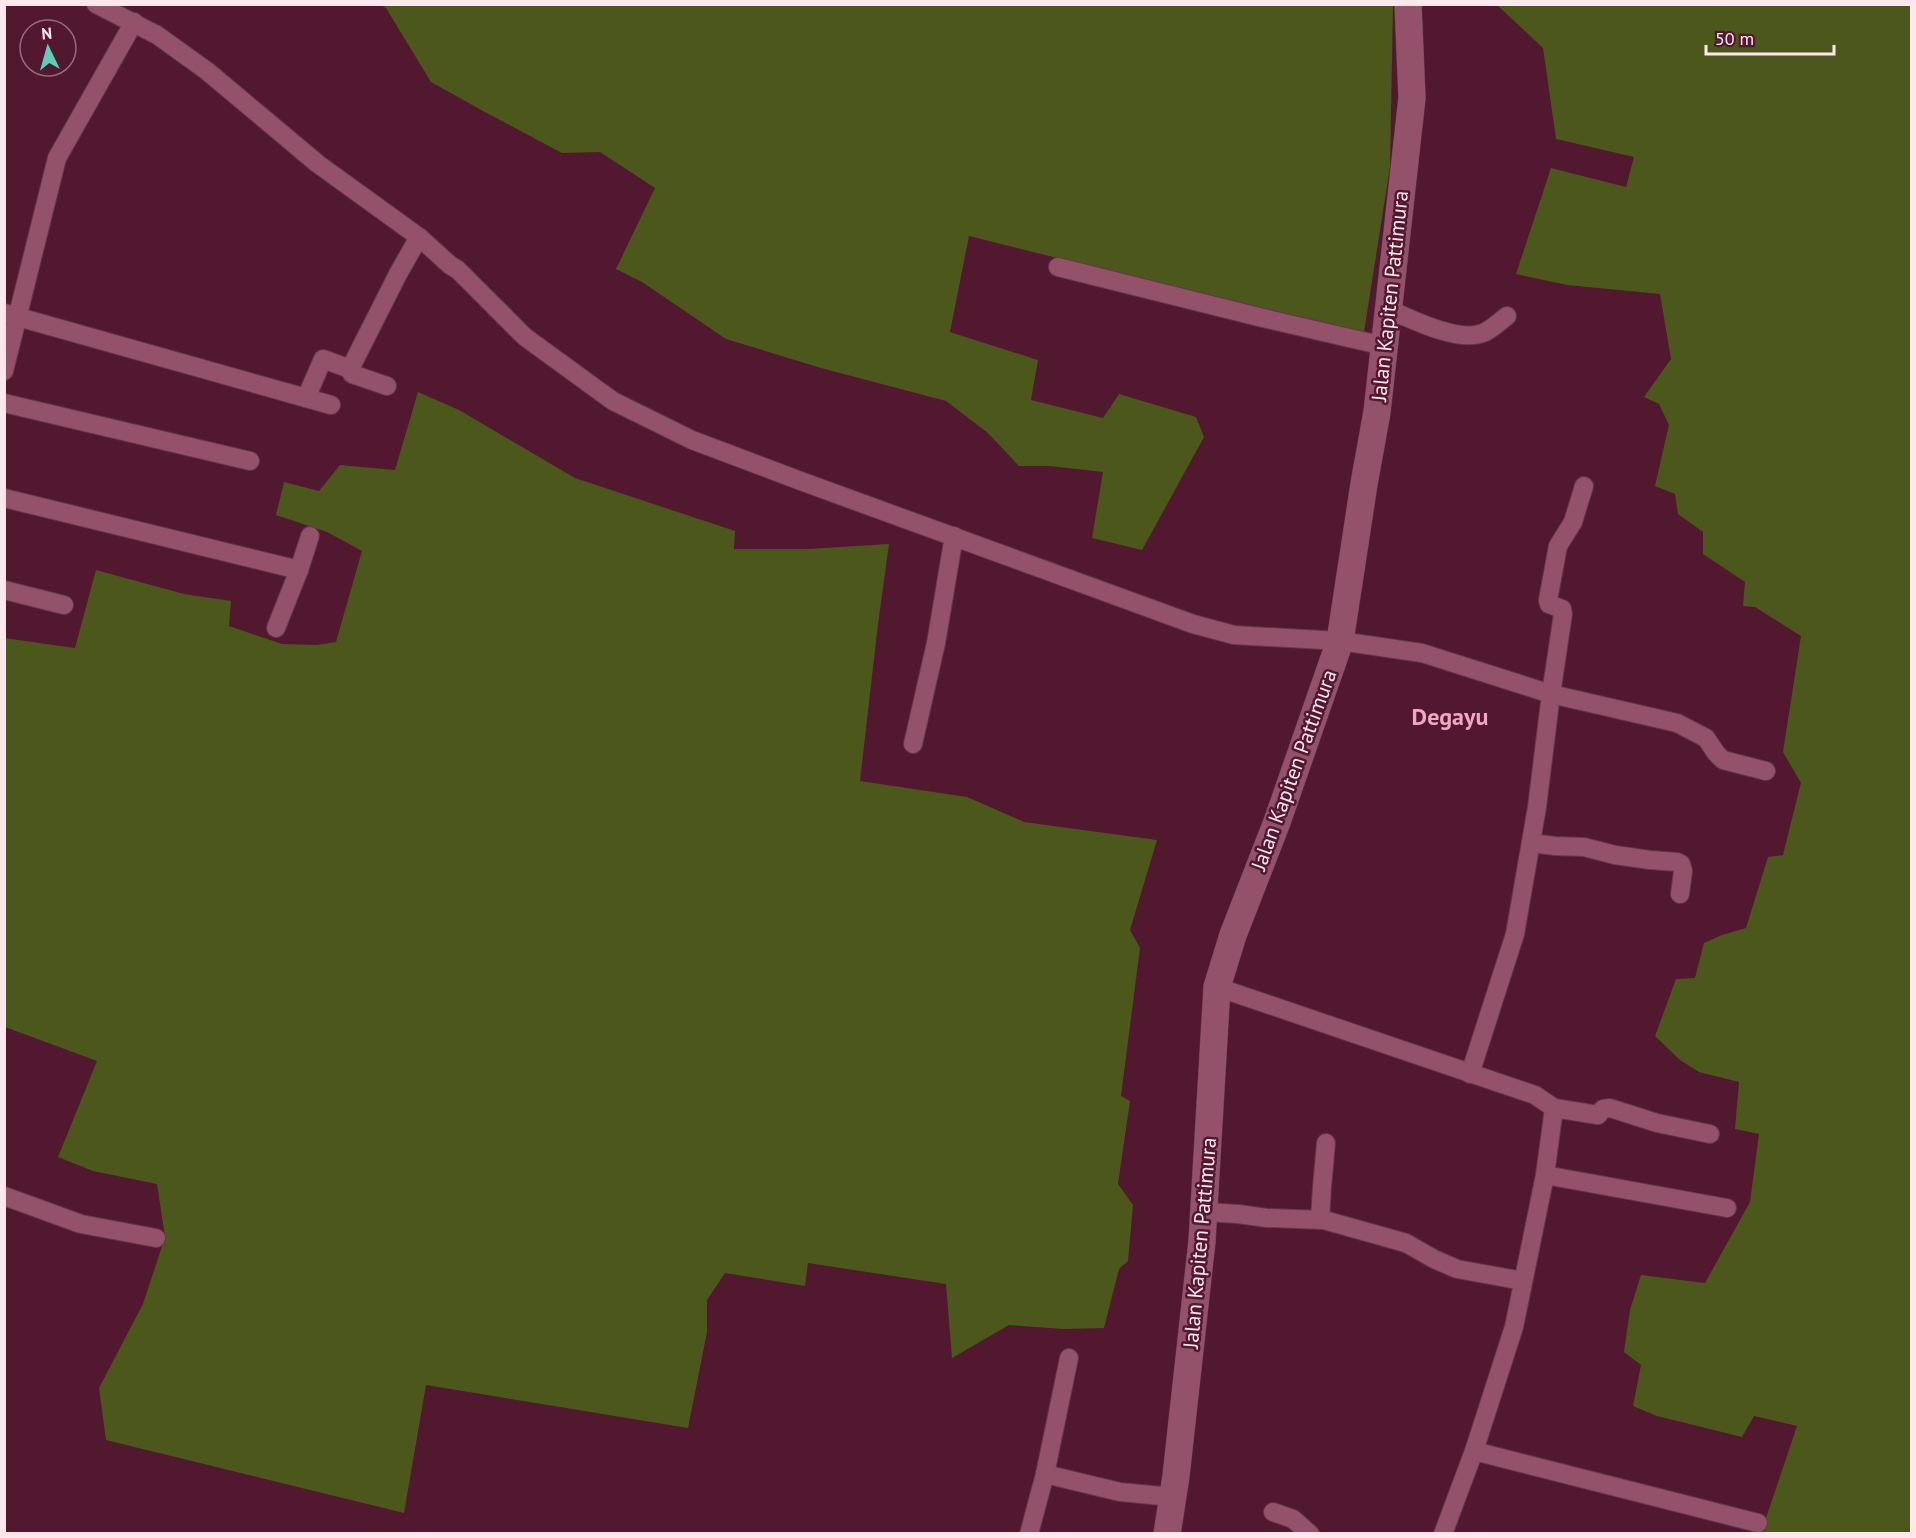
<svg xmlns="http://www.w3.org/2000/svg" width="1916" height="1538" font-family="'PT Sans',sans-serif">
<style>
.green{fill:#4c571c}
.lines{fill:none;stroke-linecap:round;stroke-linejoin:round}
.street-casing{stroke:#65374b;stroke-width:20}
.secondary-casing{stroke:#65374b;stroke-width:28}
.street{stroke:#935269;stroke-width:18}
.secondary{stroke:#935269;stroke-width:27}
.labels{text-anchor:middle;stroke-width:5;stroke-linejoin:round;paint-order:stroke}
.street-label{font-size:21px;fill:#ffe7ee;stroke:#521830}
.quarter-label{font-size:24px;font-weight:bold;fill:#f0a7bf;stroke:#521830}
</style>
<rect width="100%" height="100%" fill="#521830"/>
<g class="green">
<path d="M381,5h1012l-3,162 -26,165 -199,-47 -196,-49 -19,96 88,28 -7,40 72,18 16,-24 77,23 8,20 -62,113 -50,-12 11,-66 -53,-6h-31l-31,-33 -42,-32 -125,-33 -95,-29 -84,-57 -26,-13 39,-81 -55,-36 -38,1 -79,-42 -52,-29 -45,-74z"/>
<path d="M1497,5h414v1528h-150l36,-107 -43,-10 -12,21 -85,-21 -24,-10 8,-41 -17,-13 6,-42 11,-35 64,8 45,-81 9,-68 -24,-5 4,-47 -40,-10 -19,-12 -25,-24 21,-57 19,-1 9,-35 18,-8 24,-7 22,-71 15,-2 18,-72 -18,-31 18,-116 -46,-29 -12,-1 2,-24 -42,-28v-22l-25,-18 -3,-20 -20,-8 14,-61 -10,-21 -15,-7 27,-38 -11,-65 -93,-9 -51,-11 35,-106 75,19 8,-30 -78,-18 -13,-91z"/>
<path d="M418,392l41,18 116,68 160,53 -1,18h74l81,-5 -11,80 -18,157 107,16 57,25 133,18 -27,90 10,18 -19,148 9,5 -12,83 15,21 -5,56 -9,8 -15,59 -41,1 -54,-4 -57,33 -6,-74 -138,-21 -3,23 -80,-13 -18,27v32l-19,96 -262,-43 -22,128 -298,-73 -7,-52 44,-84 22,-67 -8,-53 -64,-13 -35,-14 39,-96 -92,-34 -1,-389 71,10 21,-78 88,24 47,7 -2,25 53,18 34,1 20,-3 26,-91 -35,-19 -51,-17 8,-33 35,9 21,-26 55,5z"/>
</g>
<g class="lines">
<g class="street-casing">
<g id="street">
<path d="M96,4l61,31 50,36 111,93 101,73 31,28 8,5 67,67 88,64 79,39 106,40 395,144 41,11 106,6 82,12 129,41 -14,113 -22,127 -45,140"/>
<path d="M1058,267l205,51 121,28"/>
<path d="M1388,309c23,10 70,34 95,24 8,-3 16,-11 24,-17"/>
<path d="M4,313l327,92"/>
<path d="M4,371l53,-213 77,-136"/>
<path d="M387,386l-35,-12 -2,-5 48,-95 21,-37"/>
<path d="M306,398l17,-39 27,10"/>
<path d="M4,403l246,58"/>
<path d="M1584,486l-11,36 -15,24 -10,54 1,4 13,5 1,5 -12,80 126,29 29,15 10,15 7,7 43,11"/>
<path d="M4,498l295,72"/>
<path d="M4,590l60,15"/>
<path d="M276,628l23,-58 11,-34"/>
<path d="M913,744l23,-101 18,-107"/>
<path d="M1531,843l24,3 29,1 31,8 35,5 27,2 4,2 2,7 -3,23"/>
<path d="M1217,987l306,104 12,4 19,13 -9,67 -31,152 -40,124 -31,83"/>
<path d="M1554,1108l44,7 5,-6 7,-1 47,15 53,11"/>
<path d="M1545,1175l182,33"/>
<path d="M4,1196l77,28 75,14"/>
<path d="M1204,1212l34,2 29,4 57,2 82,23 28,16 23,10 66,12"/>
<path d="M1320,1220l2,-33 4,-44"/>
<path d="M1474,1451l284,72"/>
<path d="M1045,1474l75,18 53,5"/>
<path d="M1273,1512l20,7 17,15"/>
<path d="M1029,1534l16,-60 24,-116"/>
</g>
</g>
<g class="secondary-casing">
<path id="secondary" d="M1167,1534l9,-58 26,-235 15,-254 16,-52 44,-113 63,-181 24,-157 13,-72 35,-314 -4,-94"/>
</g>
<use href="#street" class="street"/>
<use href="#secondary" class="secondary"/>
</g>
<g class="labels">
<g class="street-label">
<text transform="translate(1390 296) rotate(-84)" y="7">Jalan Kapiten Pattimura</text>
<text transform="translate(1294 770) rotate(-70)" y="7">Jalan Kapiten Pattimura</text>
<text transform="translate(1200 1243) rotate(-85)" y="7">Jalan Kapiten Pattimura</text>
</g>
<g class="quarter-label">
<text x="1450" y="725">Degayu</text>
</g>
</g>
<rect width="1916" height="1538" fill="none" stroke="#ffe7ee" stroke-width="12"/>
<g transform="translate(48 48) rotate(355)"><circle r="28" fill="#521830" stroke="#976b7c" stroke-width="1.5"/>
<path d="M0-4.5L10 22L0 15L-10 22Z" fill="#5eceb8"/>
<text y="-9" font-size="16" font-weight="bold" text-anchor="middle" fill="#ffe7ee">N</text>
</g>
<path d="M1706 45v9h128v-9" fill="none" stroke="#ffe7ee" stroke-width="3"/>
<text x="1715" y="45" font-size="18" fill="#ffe7ee" stroke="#521830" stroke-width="4.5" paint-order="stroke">50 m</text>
</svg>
